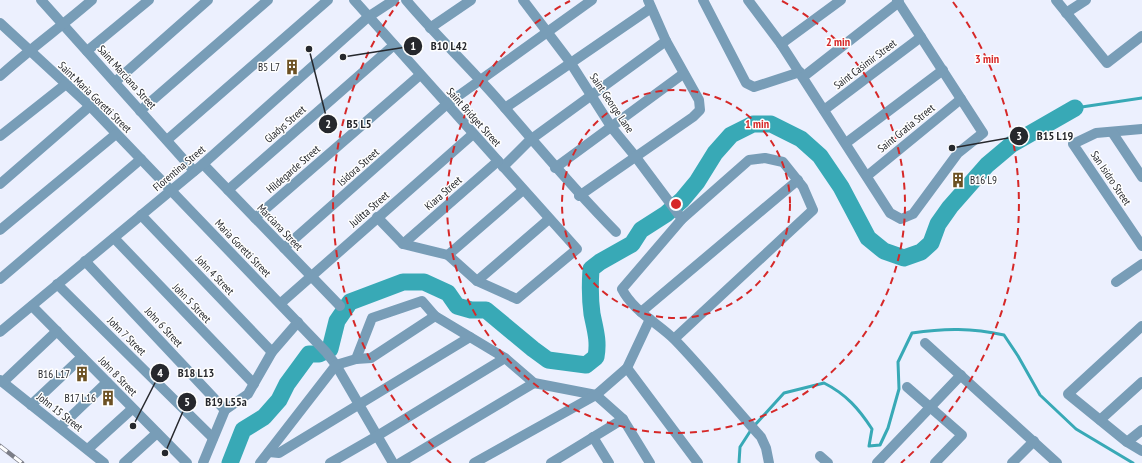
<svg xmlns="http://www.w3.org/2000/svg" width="1142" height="463" viewBox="0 0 1142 463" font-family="'PT Sans Narrow',sans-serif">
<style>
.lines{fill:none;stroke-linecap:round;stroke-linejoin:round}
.stream{stroke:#38a9b6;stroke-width:3}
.river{stroke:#38a9b6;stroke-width:17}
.minor{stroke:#789db7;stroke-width:10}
.rail-casing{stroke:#7c7e87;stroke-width:4.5}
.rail{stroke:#fefefe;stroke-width:3;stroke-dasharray:9;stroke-linecap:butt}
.ring{fill:none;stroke:#d62828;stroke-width:2;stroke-dasharray:7 5}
.labels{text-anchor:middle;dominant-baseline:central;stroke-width:3;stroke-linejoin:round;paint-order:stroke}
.street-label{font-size:11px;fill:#26282d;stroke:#fefefe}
.poi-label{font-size:11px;fill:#26282d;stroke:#fefefe;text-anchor:end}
.centre{fill:#d62828;stroke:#fefefe;stroke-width:2}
.ring-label{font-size:12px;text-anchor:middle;font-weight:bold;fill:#d62828;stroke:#fefefe;stroke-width:3;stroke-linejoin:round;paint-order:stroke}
.leader{fill:none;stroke:#26282d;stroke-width:1.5}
.callout-dot{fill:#26282d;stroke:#fefefe;stroke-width:1.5}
.mark-label{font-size:12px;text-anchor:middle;font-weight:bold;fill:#fff}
.callout-label{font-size:12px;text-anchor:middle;font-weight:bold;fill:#26282d;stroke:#fefefe;stroke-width:3;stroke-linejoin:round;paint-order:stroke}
</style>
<rect width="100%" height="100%" fill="#ecf0fe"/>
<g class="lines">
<g class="stream">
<polyline points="1075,108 1142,98"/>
<path d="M754 426 784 393 824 383C846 394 859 409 872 429L869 446 880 445 888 428 899 389 898 362 912 333C945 328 972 328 1004 335L1018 356 1040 395 1076 429 1133 463"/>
<polyline points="739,463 740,447 751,430"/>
</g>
<path class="river" d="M230 463 243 430 264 417 279 400 287 384 309 354H319L330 349 337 321 350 302 403 282H424L448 293 457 306 471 310H486L533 349 548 360 586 365 596 357C599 341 595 329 592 314 590 300 590 284 591 269L600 262 632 244 641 230 666 214 682 200 697 182 715 153 731 135 753 124H771L801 139 820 156 841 187 868 238 884 251 904 258 921 252 931 243 938 224 950 207 987 165 1012 144 1075 108"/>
<g class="minor">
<polyline points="41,0 194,171"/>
<polyline points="354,0 577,249 517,299 477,281 448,255 403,244 377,217"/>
<path d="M406 0C437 37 473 70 505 108 541 150 576 192 616 232"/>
<polyline points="523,0 570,62 612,128 635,156 682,219"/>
<polyline points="703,0 746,83 754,87 800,72"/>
<polyline points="748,0 781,44 890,213 901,219 913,214 958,153 983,133 897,0"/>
<polyline points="1056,0 1107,63 1142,36"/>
<polyline points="1066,13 1086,0"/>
<polyline points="0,23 90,106 326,352 336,365 393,463"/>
<polyline points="430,28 471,0"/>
<polyline points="781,44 841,0"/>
<polyline points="87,51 149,0"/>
<path d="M0 76C30 49 62 26 92 0"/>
<polyline points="803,77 899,2"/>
<polyline points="115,82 208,0"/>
<polyline points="505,108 651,8"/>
<polyline points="824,110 921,37"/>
<polyline points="140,111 268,0"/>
<polyline points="1142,129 1096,133 1073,144 1142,246"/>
<polyline points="1112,132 1142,177"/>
<polyline points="0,136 66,84"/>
<polyline points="167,140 328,0"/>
<polyline points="846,143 943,70"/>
<polyline points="203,164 340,306"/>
<polyline points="503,167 530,140 666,41"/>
<polyline points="555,168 683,74"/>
<polyline points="867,176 961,99"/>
<polyline points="0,184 90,106"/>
<polyline points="228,190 394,45"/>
<polyline points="579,196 693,117 700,110 699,100 666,41 648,0"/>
<polyline points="141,215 272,352"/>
<polyline points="255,218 420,75"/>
<polyline points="0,230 116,134"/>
<polyline points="114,238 254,384"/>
<polyline points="403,244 498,161"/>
<polyline points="284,248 447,104 592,0"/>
<polyline points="448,255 523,190"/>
<polyline points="85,261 225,410"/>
<polyline points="0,279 141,159"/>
<polyline points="477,281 549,219"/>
<polyline points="1116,282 1142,264"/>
<polyline points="57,284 213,438"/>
<polyline points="281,303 473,134"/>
<polyline points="32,306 187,463"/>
<polyline points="641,312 798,180"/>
<polyline points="1142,326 1068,394 1127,442 1142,451"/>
<polyline points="0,332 203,164 368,17 394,0"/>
<path d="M674 339 813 210 803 187 783 162 765 158 749 160 682 219 622 289C633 311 658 323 675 340 705 371 732 405 761 437L766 448 769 463"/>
<polyline points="925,343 1057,463"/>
<polyline points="356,359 372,318 422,301 435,316 505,358 534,383 596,395 623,419 650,463"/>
<polyline points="627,368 698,463"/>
<polyline points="0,380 104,463"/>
<polyline points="3,382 57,331"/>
<polyline points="907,387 962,435 935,463"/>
<polyline points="31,405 82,357"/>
<polyline points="1100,420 1142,382"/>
<polyline points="60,427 107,382"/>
<polyline points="593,437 609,463"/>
<polyline points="1127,442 1142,430"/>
<polyline points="88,449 132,409"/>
<polyline points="269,452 279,453 470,337"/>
<polyline points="820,456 828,463"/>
<polyline points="124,463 157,433"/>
<polyline points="203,463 225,410 248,394 272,352 298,322"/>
<polyline points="260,463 336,365 356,359 371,358 435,316"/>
<polyline points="330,463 377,436 505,358"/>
<polyline points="400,463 534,383"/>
<polyline points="474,463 596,395 627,368 650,319"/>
<polyline points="551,463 623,419"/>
<polyline points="877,463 961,375"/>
<polyline points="1012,463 1034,441"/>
</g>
<g class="rail-casing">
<polyline id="rail" points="0,446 22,463"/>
</g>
<use href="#rail" class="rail"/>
</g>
<g class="ring">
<circle cx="676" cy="204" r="114"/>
<path d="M782 1A229 229 0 1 1 570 1"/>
<path d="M451 463A343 343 0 0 1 399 2M953 2A343 343 0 0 1 901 463"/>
</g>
<defs>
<g id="building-bare" transform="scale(1.2)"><path d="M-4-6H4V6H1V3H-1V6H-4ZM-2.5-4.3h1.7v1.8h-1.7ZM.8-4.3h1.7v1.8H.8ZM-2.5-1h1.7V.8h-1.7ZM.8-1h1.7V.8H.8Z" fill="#6c5123" stroke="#fefefe" stroke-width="2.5" paint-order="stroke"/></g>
</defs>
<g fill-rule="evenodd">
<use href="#building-bare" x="292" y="67"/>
<use href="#building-bare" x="958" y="180"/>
<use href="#building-bare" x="82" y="374"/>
<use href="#building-bare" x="108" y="398"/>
</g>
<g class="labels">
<g class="street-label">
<text transform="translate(865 64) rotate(-37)">Saint Casimir Street</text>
<text transform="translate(127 77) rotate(48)">Saint Marciana Street</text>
<text transform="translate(95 97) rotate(44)">Saint Maria Goretti Street</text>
<text transform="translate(612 103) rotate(56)">Saint George Lane</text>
<text transform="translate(474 117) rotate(48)">Saint Bridget Street</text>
<text transform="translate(285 124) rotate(-41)">Gladys Street</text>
<text transform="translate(906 128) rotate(-39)">Saint Gratia Street</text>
<text transform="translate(358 167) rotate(-41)">Isidora Street</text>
<text transform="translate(179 168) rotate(-40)">Florentina Street</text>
<text transform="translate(293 169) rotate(-41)">Hildegarde Street</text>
<text transform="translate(1111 178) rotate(56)">San Isidro Street</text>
<text transform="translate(443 193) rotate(-41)">Kiara Street</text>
<text transform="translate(369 209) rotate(-41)">Julitta Street</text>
<text transform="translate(280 227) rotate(46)">Marciana Street</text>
<text transform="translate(243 248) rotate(46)">Maria Goretti Street</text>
<text transform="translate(215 275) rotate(46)">John 4 Street</text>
<text transform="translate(192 303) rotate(46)">John 5 Street</text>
<text transform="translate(164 327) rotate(47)">John 6 Street</text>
<text transform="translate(127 336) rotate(45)">John 7 Street</text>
<text transform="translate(118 376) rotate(46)">John 8 Street</text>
<text transform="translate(60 412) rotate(38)">John 15 Street</text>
</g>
<g class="poi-label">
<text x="280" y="67">B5 L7</text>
<text x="970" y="180" text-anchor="start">B16 L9</text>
<text x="70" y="374">B16 L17</text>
<text x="96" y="398">B17 L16</text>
</g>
</g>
<circle cx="676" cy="204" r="6" class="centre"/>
<g class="ring-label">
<text x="838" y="46">2 min</text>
<text x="987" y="63">3 min</text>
<text x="757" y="128">1 min</text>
</g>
<path class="leader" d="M343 57L413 46M309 49L328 124M952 148L1019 136M133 426L160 373M165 453L187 402"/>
<g class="callout-dot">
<circle cx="343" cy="57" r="4"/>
<circle cx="309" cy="49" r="4"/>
<circle cx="952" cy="148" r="4"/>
<circle cx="133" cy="426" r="4"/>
<circle cx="165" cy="453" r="4"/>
<circle cx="413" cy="46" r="10"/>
<circle cx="328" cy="124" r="10"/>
<circle cx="1019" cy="136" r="10"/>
<circle cx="160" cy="373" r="10"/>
<circle cx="187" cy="402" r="10"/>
</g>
<g class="mark-label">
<text x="413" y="50">1</text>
<text x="328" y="128">2</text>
<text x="1019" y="140">3</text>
<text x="160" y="377">4</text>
<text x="187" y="406">5</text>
</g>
<g class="callout-label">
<text x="449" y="50">B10 L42</text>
<text x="359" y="128">B5 L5</text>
<text x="1055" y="140">B15 L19</text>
<text x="196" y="377">B18 L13</text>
<text x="226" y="406">B19 L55a</text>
</g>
</svg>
